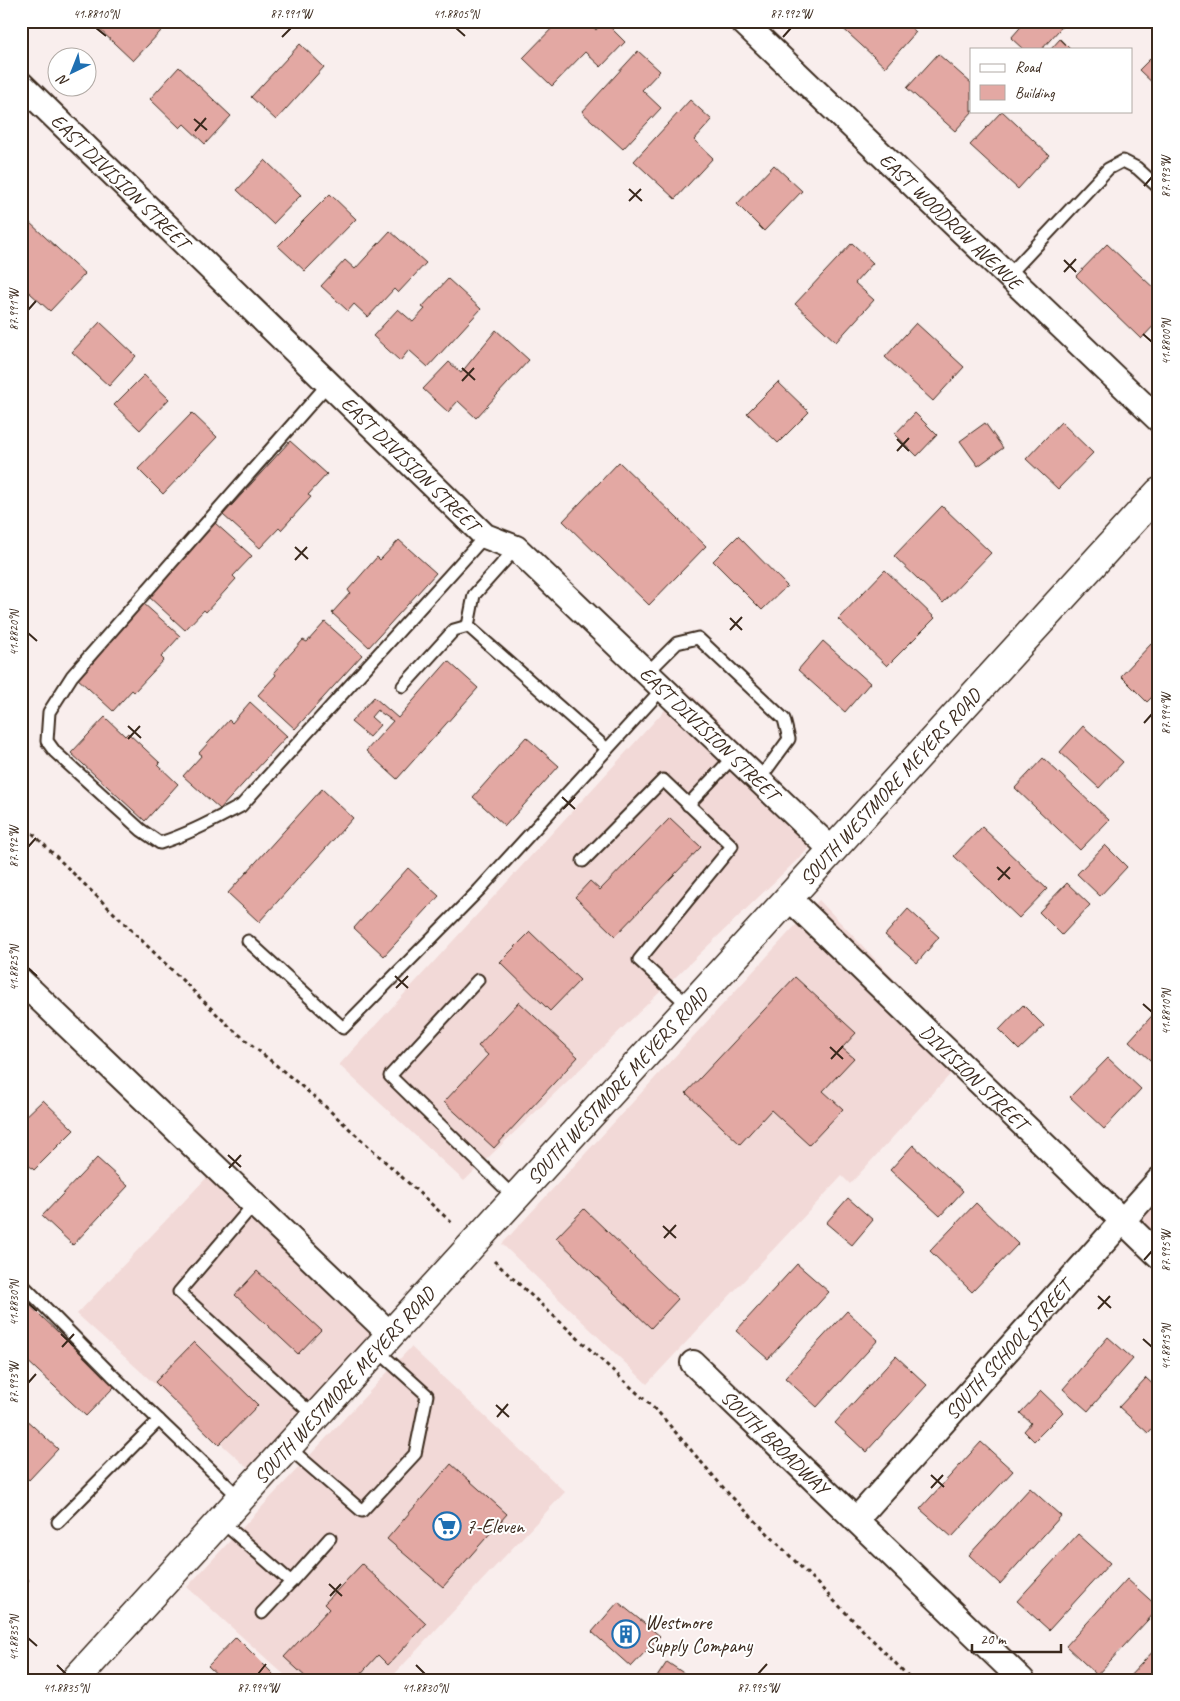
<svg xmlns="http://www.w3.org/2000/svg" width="1180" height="1701" viewBox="0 0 1180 1701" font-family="Caveat,sans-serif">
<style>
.built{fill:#f2d9d7}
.building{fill:#e3a8a3;stroke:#3b2a1e}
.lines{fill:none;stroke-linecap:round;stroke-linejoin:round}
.service-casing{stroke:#3b2a1e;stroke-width:15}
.minor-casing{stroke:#3b2a1e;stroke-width:28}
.tertiary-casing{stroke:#3b2a1e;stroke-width:31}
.path{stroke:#3b2a1e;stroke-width:3;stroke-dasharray:4 4;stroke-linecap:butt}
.service{stroke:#fff;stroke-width:11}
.minor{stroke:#fff;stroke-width:24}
.tertiary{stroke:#fff;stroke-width:28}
.ticks{fill:none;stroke:#3b2a1e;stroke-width:2}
.labels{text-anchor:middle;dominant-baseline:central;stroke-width:4;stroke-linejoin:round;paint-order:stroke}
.street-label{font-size:20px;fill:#3b2a1e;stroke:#fff}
.poi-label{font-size:20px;fill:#3b2a1e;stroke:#fff;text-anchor:start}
.neatline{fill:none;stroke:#3b2a1e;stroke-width:2}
.ticks-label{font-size:12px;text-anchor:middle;fill:#3b2a1e}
</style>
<rect width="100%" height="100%" fill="#f9eeed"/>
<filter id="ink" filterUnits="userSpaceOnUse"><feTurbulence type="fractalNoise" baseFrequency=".02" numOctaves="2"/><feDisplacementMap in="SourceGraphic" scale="10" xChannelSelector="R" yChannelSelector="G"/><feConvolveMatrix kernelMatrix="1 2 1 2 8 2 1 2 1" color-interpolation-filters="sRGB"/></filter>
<g filter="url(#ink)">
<g class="built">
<polygon points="685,688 829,829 464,1181 339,1065"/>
<polygon points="819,900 967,1056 850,1184 842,1176 647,1384 502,1244"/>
<polygon points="209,1175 373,1333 250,1470 77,1314"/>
<polygon points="1159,1192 1159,1244 1133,1220"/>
<polygon points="411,1347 565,1492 389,1680 290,1680 187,1587"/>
</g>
<g class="building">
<polygon points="102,21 150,21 161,31 133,61 97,27"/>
<polygon points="559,21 587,21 596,30 604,21 625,42 601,67 585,52 552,86 523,58"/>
<polygon points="839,21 904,21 916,32 885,67 837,23"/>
<polygon points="1026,21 1067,21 1042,49 1023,49 1011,38"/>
<polygon points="1060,39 1070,49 1051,49"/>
<polygon points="300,44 324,67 276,120 251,97"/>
<polygon points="1159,50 1159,89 1139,70"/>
<polygon points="638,51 660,71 642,90 661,108 623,149 582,112"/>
<polygon points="938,54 971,83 971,111 973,111 955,131 907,88"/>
<polygon points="179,67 231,116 205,144 184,124 180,128 150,99"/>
<polygon points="690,100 712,120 694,140 713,158 675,199 634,161"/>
<polygon points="1002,111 1049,155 1018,189 970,145"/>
<polygon points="265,160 301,195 273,224 237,190"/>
<polygon points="774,165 802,191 764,231 737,204"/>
<polygon points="330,194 356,219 305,271 278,246"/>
<polygon points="29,222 85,274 50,311 21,285 21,230"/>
<polygon points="390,231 426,263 398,293 394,289 368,317 354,304 348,311 321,286 345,260 355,269"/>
<polygon points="852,243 873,263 855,283 874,300 836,342 795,304"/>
<polygon points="1107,244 1159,293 1159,320 1141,339 1076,276"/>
<polygon points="448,279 481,309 428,367 409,350 400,361 373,336 398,309 413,322 425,309 422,307"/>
<polygon points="100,322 136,356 109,386 72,352"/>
<polygon points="916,323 964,367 933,401 885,357"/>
<polygon points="496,330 529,360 476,418 458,401 448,412 423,389 449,362 461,373"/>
<polygon points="144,375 169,399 140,430 114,405"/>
<polygon points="778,382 809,412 778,443 747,413"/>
<polygon points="192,413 217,437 163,494 138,469"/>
<polygon points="915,413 937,435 917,456 895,434"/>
<polygon points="1061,422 1093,453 1058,489 1026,459"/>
<polygon points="985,423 1003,448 978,466 960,441"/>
<polygon points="290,441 327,474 308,495 311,497 281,530 279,528 260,548 223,515"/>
<polygon points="619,462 706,546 649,605 563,521"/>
<polygon points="942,506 991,553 943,603 894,556"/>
<polygon points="215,523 252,556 233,576 236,579 206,612 204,610 185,630 148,596"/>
<polygon points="738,536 787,586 762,610 713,561"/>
<polygon points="399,540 436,573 369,647 332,613 350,593 348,590 377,557 380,560"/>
<polygon points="885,570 935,618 887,666 838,619"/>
<polygon points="143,603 180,636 161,657 164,660 134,692 132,690 113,711 76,677"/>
<polygon points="325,622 362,655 295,729 258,695 276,675 274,672 303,640 307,642"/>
<polygon points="823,641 870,683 845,712 798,670"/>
<polygon points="1151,644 1159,651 1159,690 1147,702 1121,676"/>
<polygon points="448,661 478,688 397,779 366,751 393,721 377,710 371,717 380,725 369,737 351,722 374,697 398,718"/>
<polygon points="250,702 287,736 220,809 183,776 202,755 199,753 229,720 232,723"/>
<polygon points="105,717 125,736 128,733 160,763 158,765 178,784 145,821 71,753"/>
<polygon points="1083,726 1123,762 1099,788 1060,752"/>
<polygon points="526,737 559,766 505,826 473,797"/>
<polygon points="1043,758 1109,820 1080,850 1015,788"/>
<polygon points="322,789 353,818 259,922 228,893"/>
<polygon points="670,818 701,847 615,936 575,897 590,881 600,890"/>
<polygon points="982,827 1047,889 1019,918 954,856"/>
<polygon points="1105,845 1127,867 1100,896 1077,874"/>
<polygon points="408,868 439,896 384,956 354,928"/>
<polygon points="1067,883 1090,905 1062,935 1039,912"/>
<polygon points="908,909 939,937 917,963 885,935"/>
<polygon points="530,932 580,980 550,1011 500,962"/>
<polygon points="795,977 856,1033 842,1048 854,1058 823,1091 843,1109 809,1145 771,1110 740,1144 686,1093"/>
<polygon points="519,1002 578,1057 494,1148 444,1102 488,1055 478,1046"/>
<polygon points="1023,1005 1044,1026 1019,1050 999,1030"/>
<polygon points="1159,1008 1159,1068 1129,1041"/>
<polygon points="1108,1058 1141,1089 1104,1129 1070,1097"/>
<polygon points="43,1100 74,1130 34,1170 21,1158 21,1121"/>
<polygon points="913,1145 963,1191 940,1216 890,1170"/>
<polygon points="97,1158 128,1186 73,1245 42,1216"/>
<polygon points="848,1198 873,1220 852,1245 826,1223"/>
<polygon points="976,1203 1018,1244 972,1292 930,1251"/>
<polygon points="584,1209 678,1299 651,1328 556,1238"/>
<polygon points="797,1264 829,1292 768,1359 736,1331"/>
<polygon points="257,1271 321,1330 298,1354 235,1295"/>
<polygon points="21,1297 115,1386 86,1416 21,1355"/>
<polygon points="847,1311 878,1340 817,1407 785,1378"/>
<polygon points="1108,1337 1133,1359 1088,1411 1063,1389"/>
<polygon points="194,1342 258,1405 219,1445 155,1382"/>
<polygon points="896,1356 927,1385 866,1452 835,1423"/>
<polygon points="1146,1378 1159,1390 1159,1421 1148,1433 1119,1407"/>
<polygon points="1041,1391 1063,1412 1034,1441 1024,1431 1031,1423 1020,1413"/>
<polygon points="21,1415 58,1449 29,1480 21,1472"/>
<polygon points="981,1442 1013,1471 952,1537 920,1509"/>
<polygon points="451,1464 507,1514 443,1587 387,1539"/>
<polygon points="1030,1488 1061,1516 1000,1584 969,1555"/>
<polygon points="1078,1534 1110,1563 1049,1630 1017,1601"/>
<polygon points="362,1564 426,1624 388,1665 378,1655 355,1680 309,1680 284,1657 329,1609 324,1604"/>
<polygon points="21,1573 29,1580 21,1589"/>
<polygon points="1127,1579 1159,1608 1097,1675 1066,1646"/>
<polygon points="618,1602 660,1636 631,1667 592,1632"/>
<polygon points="236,1637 279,1680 223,1680 208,1666"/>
<polygon points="1159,1645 1159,1680 1126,1680"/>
<polygon points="667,1662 694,1680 655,1680"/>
</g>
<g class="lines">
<g class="service-casing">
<g id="service">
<polyline points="1008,276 1108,169 1123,161 1137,168 1159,188"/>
<path d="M328 384 72 676 49 712 47 741 55 752 141 830 160 843C189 834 214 820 241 806L485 536"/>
<polyline points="516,548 474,595 468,626 607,749"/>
<polyline points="647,673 677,643 698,638 784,719 789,739 759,780"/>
<polyline points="403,686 454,630 468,626"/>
<polyline points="688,805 734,756"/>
<polyline points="583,861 663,780 732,846 639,960 689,1006"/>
<polyline points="248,941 343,1028 479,890 663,688"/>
<polyline points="478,980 390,1076 515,1198"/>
<polyline points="254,1204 179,1292 315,1417"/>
<polyline points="21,1283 112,1375 241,1499"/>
<polyline points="288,1447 362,1511 415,1454 427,1395 377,1350"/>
<polyline points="221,1521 291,1582 330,1538"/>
<polyline points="58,1522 159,1420"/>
<polyline points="262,1613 291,1582"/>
</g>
</g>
<g class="minor-casing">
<g id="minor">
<path id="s1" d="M742 21 1159 420"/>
<path id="s2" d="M21 84 485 536 516 548 832 850"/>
<path id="s3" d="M788 897 1159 1256"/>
<polyline points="21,981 391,1335"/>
<path id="s4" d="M693 1363 1022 1680"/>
<path id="s5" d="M856 1520 1159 1180"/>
</g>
</g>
<g class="tertiary-casing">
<g id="tertiary">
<path id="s6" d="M75 1680 1159 492"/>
</g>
</g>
<g class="path">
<polyline points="21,822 230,1027 317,1099 452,1223"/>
<polyline points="494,1261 659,1413 728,1493 912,1680"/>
</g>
<use href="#service" class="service"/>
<use href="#minor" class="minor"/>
<use href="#tertiary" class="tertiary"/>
</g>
</g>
<path class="ticks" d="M96 28 106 36M456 28 465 36M282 37 291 28M783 37 791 28M194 119 207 130M195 131 206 118M1144 186 1152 177M629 189 642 201M629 201 641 189M1064 260 1076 272M1064 272 1076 259M28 310 36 301M1143 334 1152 342M462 368 475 380M462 381 474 368M897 439 909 451M897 451 909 438M295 547 308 559M295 560 307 547M730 618 742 630M730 630 742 617M28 633 37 641M1144 723 1152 714M128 726 141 738M128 739 140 726M562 797 575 809M563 809 575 797M28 847 36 838M997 867 1010 879M998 880 1010 867M28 968 37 976M395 976 408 988M396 988 408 976M1143 1004 1152 1012M830 1047 843 1059M831 1059 843 1046M228 1155 241 1167M229 1168 241 1155M663 1226 676 1238M664 1238 676 1225M1144 1260 1152 1251M1098 1296 1111 1308M28 1303 37 1311M1098 1309 1110 1296M61 1334 74 1346M1143 1339 1152 1347M62 1347 74 1334M28 1383 36 1374M496 1405 509 1417M497 1417 508 1404M931 1475 944 1487M931 1488 943 1475M329 1584 342 1596M330 1596 341 1584M28 1638 37 1646M57 1665 66 1674M416 1665 425 1674M258 1674 266 1664M758 1674 767 1664"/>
<defs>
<g id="supermarket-ring" transform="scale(1.4375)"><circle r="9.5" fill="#fff" stroke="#1f6fb2" stroke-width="1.5"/><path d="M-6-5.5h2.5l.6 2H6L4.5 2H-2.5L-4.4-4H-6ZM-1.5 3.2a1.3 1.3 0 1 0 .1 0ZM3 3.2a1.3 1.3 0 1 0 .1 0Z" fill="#1f6fb2"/></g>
<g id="building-ring" transform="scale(1.4375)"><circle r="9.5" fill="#fff" stroke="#1f6fb2" stroke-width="1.5"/><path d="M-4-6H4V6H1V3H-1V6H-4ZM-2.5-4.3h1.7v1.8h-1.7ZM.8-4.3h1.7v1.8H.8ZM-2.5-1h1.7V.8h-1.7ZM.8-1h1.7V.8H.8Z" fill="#1f6fb2"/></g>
</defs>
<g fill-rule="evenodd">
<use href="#supermarket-ring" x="447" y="1526"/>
<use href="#building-ring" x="626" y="1634"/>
</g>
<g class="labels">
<g class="street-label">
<text stroke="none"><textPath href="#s2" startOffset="139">EAST DIVISION STREET</textPath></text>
<text stroke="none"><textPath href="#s1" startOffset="289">EAST WOODROW AVENUE</textPath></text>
<text stroke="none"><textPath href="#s2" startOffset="544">EAST DIVISION STREET</textPath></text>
<text stroke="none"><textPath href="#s2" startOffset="949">EAST DIVISION STREET</textPath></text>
<text stroke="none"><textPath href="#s6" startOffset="1209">SOUTH WESTMORE MEYERS ROAD</textPath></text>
<text stroke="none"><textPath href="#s3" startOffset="259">DIVISION STREET</textPath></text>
<text stroke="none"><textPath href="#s6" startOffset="804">SOUTH WESTMORE MEYERS ROAD</textPath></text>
<text stroke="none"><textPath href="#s5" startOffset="228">SOUTH SCHOOL STREET</textPath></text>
<text stroke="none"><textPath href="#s6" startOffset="399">SOUTH WESTMORE MEYERS ROAD</textPath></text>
<text stroke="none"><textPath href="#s4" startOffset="114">SOUTH BROADWAY</textPath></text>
</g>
<g class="poi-label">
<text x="466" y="1526">7-Eleven</text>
<text x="645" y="1622">Westmore<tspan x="645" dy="23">Supply Company</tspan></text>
</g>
</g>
<rect width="1180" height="1701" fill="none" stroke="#fff" stroke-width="55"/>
<rect x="970" y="48" width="162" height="65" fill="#ffffff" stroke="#b1aaa5"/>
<rect x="980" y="64" width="25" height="8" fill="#ffffff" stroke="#b1aaa5"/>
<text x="1015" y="72" font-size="15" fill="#3b2a1e">Road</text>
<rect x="980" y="85" width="25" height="15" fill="#e3a8a3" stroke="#b1aaa5"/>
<text x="1015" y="98" font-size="15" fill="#3b2a1e">Building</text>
<g transform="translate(72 72) rotate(223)"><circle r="24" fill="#ffffff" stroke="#b1aaa5"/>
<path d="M0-4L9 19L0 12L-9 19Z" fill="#1f6fb2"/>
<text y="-8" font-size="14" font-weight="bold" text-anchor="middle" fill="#3b2a1e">N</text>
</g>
<path d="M972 1644v8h89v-8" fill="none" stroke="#3b2a1e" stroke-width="2.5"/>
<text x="980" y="1644" font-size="15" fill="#3b2a1e" stroke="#ffffff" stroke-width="4" paint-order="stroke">20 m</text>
<rect x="28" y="28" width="1124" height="1646" class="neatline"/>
<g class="ticks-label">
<text x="96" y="18">41.8810°N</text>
<text x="291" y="18">87.991°W</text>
<text x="456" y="18">41.8805°N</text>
<text x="791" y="18">87.992°W</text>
<text transform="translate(1166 177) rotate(-90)" y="4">87.993°W</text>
<text transform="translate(14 310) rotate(-90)" y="4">87.991°W</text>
<text transform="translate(1166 342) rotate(-90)" y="4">41.8800°N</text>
<text transform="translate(14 633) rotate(-90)" y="4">41.8820°N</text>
<text transform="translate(1166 714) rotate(-90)" y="4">87.994°W</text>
<text transform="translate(14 847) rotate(-90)" y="4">87.992°W</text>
<text transform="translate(14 968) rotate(-90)" y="4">41.8825°N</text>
<text transform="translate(1166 1012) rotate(-90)" y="4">41.8810°N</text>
<text transform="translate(1166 1251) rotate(-90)" y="4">87.995°W</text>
<text transform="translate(14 1303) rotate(-90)" y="4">41.8830°N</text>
<text transform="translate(1166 1347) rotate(-90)" y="4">41.8815°N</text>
<text transform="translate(14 1383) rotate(-90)" y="4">87.993°W</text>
<text transform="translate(14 1638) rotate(-90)" y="4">41.8835°N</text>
<text x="66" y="1692">41.8835°N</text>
<text x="258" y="1692">87.994°W</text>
<text x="425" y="1692">41.8830°N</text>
<text x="758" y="1692">87.995°W</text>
</g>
</svg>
